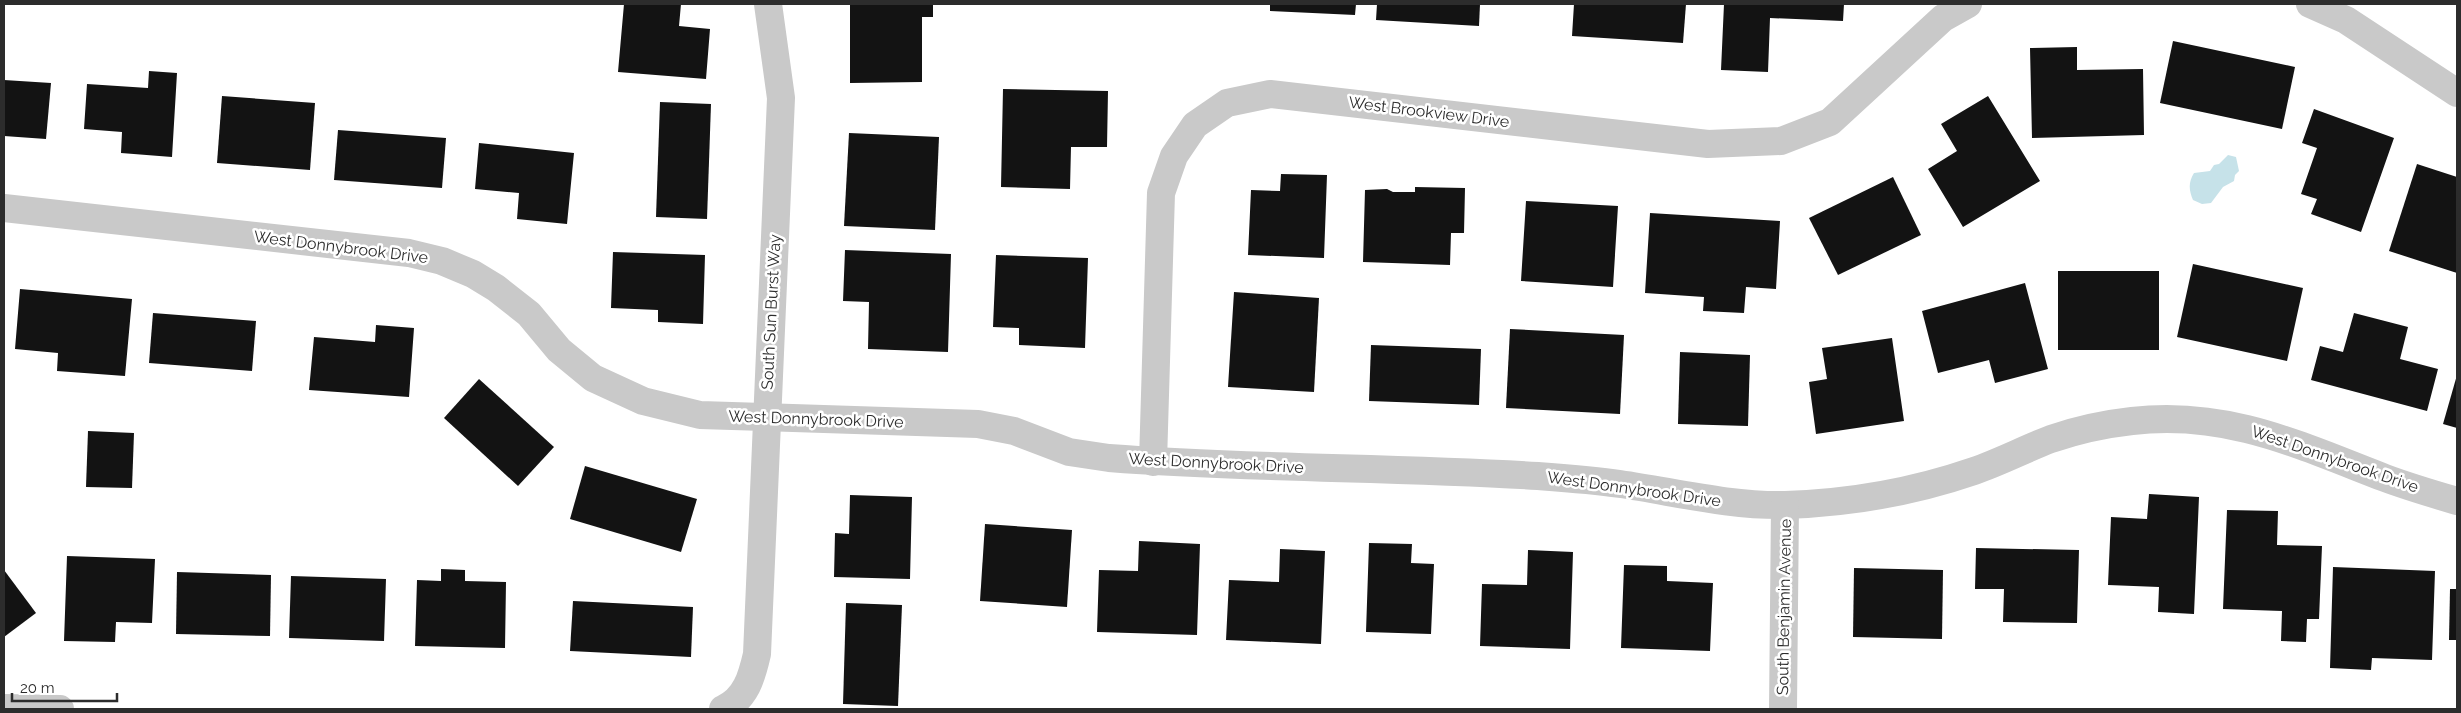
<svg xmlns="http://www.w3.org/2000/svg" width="2461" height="713" viewBox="0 0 2461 713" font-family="Raleway,sans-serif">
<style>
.water{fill:#c6e2e9}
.building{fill:#131313}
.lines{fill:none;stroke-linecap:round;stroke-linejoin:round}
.minor{stroke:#c9c9c9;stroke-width:28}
.labels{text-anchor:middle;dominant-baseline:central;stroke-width:5;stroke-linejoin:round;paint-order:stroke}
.street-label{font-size:16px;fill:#2c2c2c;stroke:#fff}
</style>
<rect width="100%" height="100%" fill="#fff"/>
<path class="water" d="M2228 155 2236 157 2239 171 2235 175 2234 181 2223 187 2211 203 2202 204 2193 200C2189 190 2188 183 2194 173L2210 171 2214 165 2219 164Z"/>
<g class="building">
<polygon points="624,4 681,4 679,26 710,29 706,79 618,72"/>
<polygon points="850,4 933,4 933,17 922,17 922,82 850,83"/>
<polygon points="1270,4 1356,4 1355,15 1270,11"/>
<polygon points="1377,4 1480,4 1479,26 1376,20"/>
<polygon points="1574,4 1686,4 1683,43 1572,36"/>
<polygon points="1724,4 1844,4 1843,21 1770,18 1768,72 1721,70"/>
<polygon points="2173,41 2295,67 2282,129 2160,103"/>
<polygon points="2077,47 2077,70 2143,69 2144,135 2032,138 2030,48"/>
<polygon points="149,71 177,73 172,157 121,153 122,132 84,129 87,84 148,88"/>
<polygon points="4,80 51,83 46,139 4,136"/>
<polygon points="1003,89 1108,91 1107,147 1071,147 1070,189 1001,187"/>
<polygon points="222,96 315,103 310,170 217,163"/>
<polygon points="1988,96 2040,181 1963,227 1928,169 1957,151 1941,124"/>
<polygon points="660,102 711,104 707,219 656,217"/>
<polygon points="2314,109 2394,138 2361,232 2311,214 2317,199 2301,194 2317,148 2302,143"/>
<polygon points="338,130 446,138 442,188 334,180"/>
<polygon points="849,133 939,137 935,230 844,226"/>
<polygon points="479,143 574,153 567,224 517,219 519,193 475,189"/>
<polygon points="2417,164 2457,177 2457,273 2389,251"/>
<polygon points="1281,174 1327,175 1324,258 1248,255 1251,190 1280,191"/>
<polygon points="1893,177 1921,235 1838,275 1809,218"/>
<polygon points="1415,187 1465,188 1464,233 1451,233 1450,265 1363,262 1365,190 1387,189 1393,192 1415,192"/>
<polygon points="1526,201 1618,206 1613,287 1521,281"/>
<polygon points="1650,213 1780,221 1776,289 1746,287 1744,313 1703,311 1704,297 1645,293"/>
<polygon points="845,250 951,254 948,352 868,349 869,302 843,301"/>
<polygon points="613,252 705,255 703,324 658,322 658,310 611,308"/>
<polygon points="996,255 1088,258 1085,348 1019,345 1019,328 993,327"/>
<polygon points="2193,264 2303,288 2287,361 2177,337"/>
<rect x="2058" y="271" width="101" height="79"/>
<polygon points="2025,283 2048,369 1995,383 1989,360 1938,373 1922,311"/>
<polygon points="20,289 132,299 125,376 57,371 58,353 15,349"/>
<polygon points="1234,292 1319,298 1314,392 1228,387"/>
<polygon points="153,313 256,321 252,371 149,363"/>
<polygon points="2354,313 2408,327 2400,359 2438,369 2427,411 2311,380 2320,346 2343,352"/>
<polygon points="376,325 414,328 409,397 309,390 314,337 375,342"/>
<polygon points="1510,329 1624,335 1620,414 1506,408"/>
<polygon points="1892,338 1904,421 1816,434 1809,382 1827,379 1822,348"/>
<polygon points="1371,345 1481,349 1479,405 1369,401"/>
<polygon points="1680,352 1750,355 1748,426 1678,424"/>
<polygon points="2457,375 2457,428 2443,424"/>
<polygon points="479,379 554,447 518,486 444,418"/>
<polygon points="88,431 134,433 132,488 86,487"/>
<polygon points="585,466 697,499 681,552 570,519"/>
<polygon points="2149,494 2199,497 2194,614 2158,612 2159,587 2108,585 2111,517 2147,519"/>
<polygon points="850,495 912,497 910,579 834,577 835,533 849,534"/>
<polygon points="2227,510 2278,511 2277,545 2322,546 2319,619 2307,619 2306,642 2281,641 2282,611 2223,609"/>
<polygon points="985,524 1072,530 1067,607 980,601"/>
<polygon points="1139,541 1200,544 1197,635 1097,632 1099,570 1138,571"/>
<polygon points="1369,543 1412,544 1411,563 1434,564 1431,634 1366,632"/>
<polygon points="1976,548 2079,550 2077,623 2003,622 2004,589 1975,589"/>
<polygon points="1280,549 1325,551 1321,644 1226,640 1229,580 1279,582"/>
<polygon points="1528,550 1573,552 1570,649 1480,646 1482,584 1527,585"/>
<polygon points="67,556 155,559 152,623 116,622 115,642 64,641"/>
<polygon points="1624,565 1667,566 1667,581 1713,583 1710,651 1621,648"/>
<polygon points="2333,567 2435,571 2432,660 2372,658 2371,670 2330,668"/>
<polygon points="1854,568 1943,570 1942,639 1853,637"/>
<polygon points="441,569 465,570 465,581 506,582 505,648 415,646 417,580 441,581"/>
<polygon points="4,570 36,613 4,637"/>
<polygon points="177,572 271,575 270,636 176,634"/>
<polygon points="291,576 386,579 384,641 289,638"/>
<polygon points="2450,589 2457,589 2457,640 2449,640"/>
<polygon points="573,601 693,607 691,657 570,651"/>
<polygon points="846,603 902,605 898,706 843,704"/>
</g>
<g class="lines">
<g class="minor">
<polyline points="2310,4 2346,20 2457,93"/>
<path d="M4 208 409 253 442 261 473 274 496 288 529 314 559 350 593 378 643 401 700 415 978 424 1014 431 1069 452 1109 458C1252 469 1395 467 1538 476 1565 478 1593 480 1620 484 1675 492 1729 506 1785 505 1849 503 1913 492 1974 471 2000 462 2025 449 2051 439 2077 430 2105 424 2132 421 2227 410 2299 445 2385 478 2409 487 2433 494 2457 501"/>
<polyline points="1153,462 1161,193 1174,156 1195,125 1227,103 1270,94 1708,144 1781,141 1830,122 1943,18 1968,4"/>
<polyline points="4,708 60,709"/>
<path d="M723 709C746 699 752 676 757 654L781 98 768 4"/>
<polyline points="1783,709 1785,505"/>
</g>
</g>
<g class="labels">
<g class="street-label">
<text transform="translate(1429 112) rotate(7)">West Brookview Drive</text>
<text transform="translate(341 247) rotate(7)">West Donnybrook Drive</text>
<text transform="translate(771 312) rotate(-87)">South Sun Burst Way</text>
<text transform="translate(816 419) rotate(2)">West Donnybrook Drive</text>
<text transform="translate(2335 459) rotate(19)">West Donnybrook Drive</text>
<text transform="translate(1216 463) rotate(3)">West Donnybrook Drive</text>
<text transform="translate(1634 489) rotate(8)">West Donnybrook Drive</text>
<text transform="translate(1784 607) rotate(-89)">South Benjamin Avenue</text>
</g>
</g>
<rect width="2461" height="713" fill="none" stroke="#2c2c2c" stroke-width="10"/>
<path d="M12 693v8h105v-8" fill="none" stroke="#2c2c2c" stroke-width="2.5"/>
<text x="20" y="693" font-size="15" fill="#2c2c2c" stroke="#ffffff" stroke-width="4" paint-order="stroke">20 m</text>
</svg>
